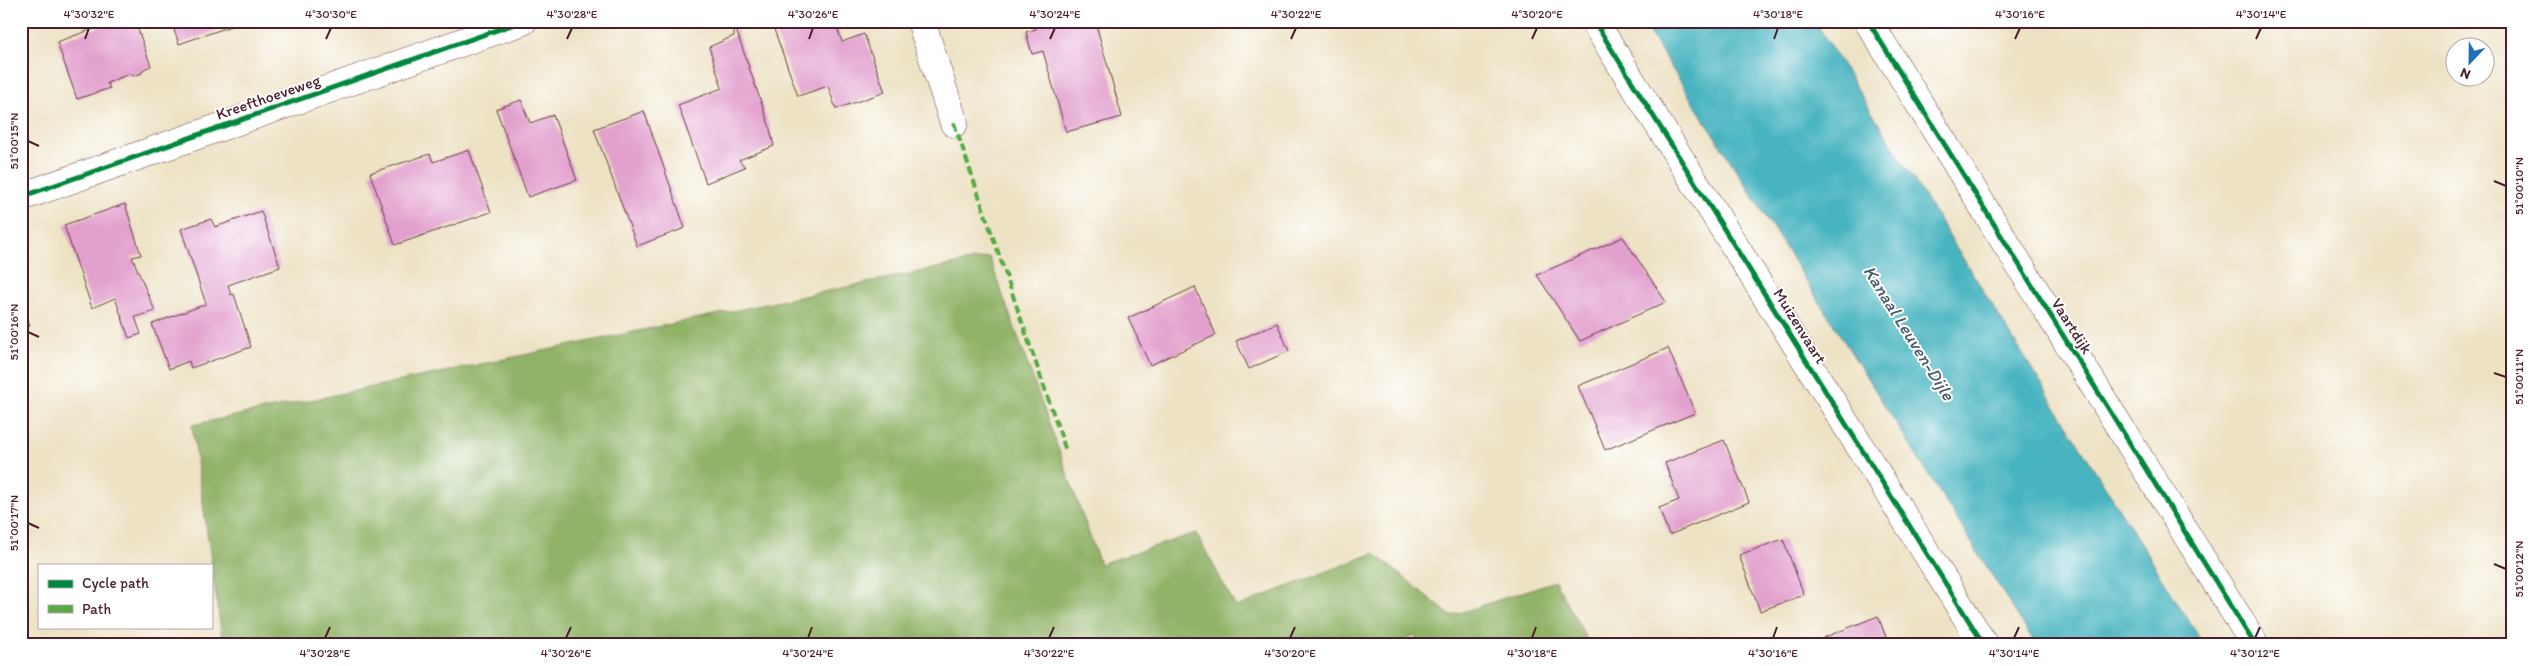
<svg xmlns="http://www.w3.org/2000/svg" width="2533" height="666" viewBox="0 0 2533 666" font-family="Itim,sans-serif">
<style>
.forest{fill:#91b368;stroke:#6e694a}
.water{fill:#46b4c0;stroke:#486a76}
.building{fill:#e2a0ce}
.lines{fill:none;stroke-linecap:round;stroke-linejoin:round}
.minor-casing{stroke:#623c42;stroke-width:29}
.minor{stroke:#fff;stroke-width:28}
.quiet{stroke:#57aa44;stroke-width:4;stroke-dasharray:8 4;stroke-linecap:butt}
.cycleway-casing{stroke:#fff;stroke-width:8}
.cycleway{stroke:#00873e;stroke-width:5}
.ticks{fill:none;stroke:#4a1f2b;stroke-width:2}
.labels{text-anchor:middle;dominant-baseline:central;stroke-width:4;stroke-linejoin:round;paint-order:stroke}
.street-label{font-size:16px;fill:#4a1f2b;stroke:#fff}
.water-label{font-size:18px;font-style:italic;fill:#485b67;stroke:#fff}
.neatline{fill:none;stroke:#4a1f2b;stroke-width:2}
.ticks-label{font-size:12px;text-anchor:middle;fill:#4a1f2b}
</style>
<rect width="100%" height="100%" fill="#fff"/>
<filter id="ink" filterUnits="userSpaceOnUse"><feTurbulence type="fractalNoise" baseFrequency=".02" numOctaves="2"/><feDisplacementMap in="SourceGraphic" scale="10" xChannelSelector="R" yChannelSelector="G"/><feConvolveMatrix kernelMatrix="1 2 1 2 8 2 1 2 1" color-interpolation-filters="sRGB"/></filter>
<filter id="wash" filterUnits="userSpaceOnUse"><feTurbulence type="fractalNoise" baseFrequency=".0096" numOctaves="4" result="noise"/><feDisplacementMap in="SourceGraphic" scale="20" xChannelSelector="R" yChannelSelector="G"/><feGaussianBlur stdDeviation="1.12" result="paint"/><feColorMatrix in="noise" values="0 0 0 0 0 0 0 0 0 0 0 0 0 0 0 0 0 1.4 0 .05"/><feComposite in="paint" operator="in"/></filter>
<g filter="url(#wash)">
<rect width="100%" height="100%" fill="#ede2c4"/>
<polygon class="forest" points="989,257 1100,564 1196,533 1236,607 1374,553 1451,616 1555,581 1590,645 1419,645 1415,635 1393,645 223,645 192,425"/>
<polygon class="water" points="1642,21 1815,21 2204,645 2036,645"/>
<g id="blocks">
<g class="building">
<polygon points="115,21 135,21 151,66 144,69 142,73 134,76 129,74 107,83 110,88 77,99 57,42"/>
<polygon points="171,21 236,21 237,24 179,44"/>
<polygon points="771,21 835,21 842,42 864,34 885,92 836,109 828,86 798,96"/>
<polygon points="1034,21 1095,21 1122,117 1066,132 1043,51 1032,54 1026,32 1036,29"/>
<polygon points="734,24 769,125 774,146 739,160 745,167 706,183 678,105 722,88 709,47 734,36"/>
<polygon points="521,100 530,123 553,115 577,180 528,197 496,109"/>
<polygon points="644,111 685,228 637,246 594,129"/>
<polygon points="469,150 491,212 395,245 370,173 430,154 433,162"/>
<polygon points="125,204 141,255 132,257 155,311 135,317 141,334 129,338 115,298 92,308 64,225"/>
<polygon points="261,211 280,267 228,285 231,295 234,294 251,347 191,368 189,361 169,369 152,324 206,304 181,229 211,219 215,227"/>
<polygon points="1623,237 1666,302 1580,341 1537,275"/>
<polygon points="1195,287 1216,335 1150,365 1128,318"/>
<polygon points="21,297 30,326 21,330"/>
<polygon points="1277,323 1289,351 1249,369 1236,341"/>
<polygon points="1668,348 1695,413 1605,450 1578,386"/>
<polygon points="1724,440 1749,502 1669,535 1659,508 1679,500 1665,463"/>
<polygon points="1783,539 1804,595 1760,611 1739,555"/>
<polygon points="1878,616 1889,645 1826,645 1823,638"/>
</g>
</g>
</g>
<g filter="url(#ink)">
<use href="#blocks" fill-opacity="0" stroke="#623c42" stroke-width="1"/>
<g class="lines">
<g class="minor-casing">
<g id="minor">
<polyline points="921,21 954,123"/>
<polyline points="1594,21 1984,645"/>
<polyline points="1868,21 2255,645"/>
<polyline points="21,197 523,21"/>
</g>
</g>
<use href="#minor" class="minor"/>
<polyline class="quiet" points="954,123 1066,451"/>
<g class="cycleway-casing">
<g id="cycleway">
<polyline points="1594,21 1984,645"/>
<polyline points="1868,21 2255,645"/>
<polyline points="21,197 523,21"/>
</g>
</g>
<use href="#cycleway" class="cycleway"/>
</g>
</g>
<path class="ticks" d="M85 39 89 28M326 39 331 28M567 39 572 28M809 39 813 28M1050 39 1055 28M1291 39 1296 28M1532 39 1537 28M1774 39 1778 28M2015 39 2020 28M2256 39 2261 28M28 141 39 146M2494 181 2506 186M28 332 39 337M2494 373 2506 377M28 523 39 528M2494 564 2506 569M325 638 330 627M566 638 571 627M808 638 812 627M1049 638 1054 627M1290 638 1295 627M1532 638 1536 627M1773 638 1777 627M2014 638 2019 627M2255 638 2260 627"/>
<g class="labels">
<g class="street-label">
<text transform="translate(268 97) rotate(-19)">Kreefthoeveweg</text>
<text transform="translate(1800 326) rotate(58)">Muizenvaart</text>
<text transform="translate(2072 326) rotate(58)">Vaartdijk</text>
</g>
<g class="water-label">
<text transform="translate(1909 333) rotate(58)">Kanaal Leuven-Dijle</text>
</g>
</g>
<rect width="2533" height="666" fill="none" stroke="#fff" stroke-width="55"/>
<rect x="38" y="564" width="175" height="65" fill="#ffffff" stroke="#b7a5aa"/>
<rect x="48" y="580" width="25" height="8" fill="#00873e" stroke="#b7a5aa"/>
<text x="82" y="588" font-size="15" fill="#4a1f2b">Cycle path</text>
<rect x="48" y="605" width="25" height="8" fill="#57aa44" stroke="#b7a5aa"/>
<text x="82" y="614" font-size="15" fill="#4a1f2b">Path</text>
<g transform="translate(2470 62) rotate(202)"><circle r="24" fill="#ffffff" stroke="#b7a5aa"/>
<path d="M0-4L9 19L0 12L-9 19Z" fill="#1f6fb2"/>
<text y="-8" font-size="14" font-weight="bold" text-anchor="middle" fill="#4a1f2b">N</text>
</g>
<rect x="28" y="28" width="2478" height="610" class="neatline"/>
<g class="ticks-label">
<text x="89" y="18">4°30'32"E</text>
<text x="331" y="18">4°30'30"E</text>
<text x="572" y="18">4°30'28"E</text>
<text x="813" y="18">4°30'26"E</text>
<text x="1055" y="18">4°30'24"E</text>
<text x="1296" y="18">4°30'22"E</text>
<text x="1537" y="18">4°30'20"E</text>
<text x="1778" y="18">4°30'18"E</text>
<text x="2020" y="18">4°30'16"E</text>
<text x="2261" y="18">4°30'14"E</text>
<text transform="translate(14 141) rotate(-90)" y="4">51°00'15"N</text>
<text transform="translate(2519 186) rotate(-90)" y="4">51°00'10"N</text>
<text transform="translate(14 332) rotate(-90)" y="4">51°00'16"N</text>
<text transform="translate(2519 377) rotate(-90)" y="4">51°00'11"N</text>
<text transform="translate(14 523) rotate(-90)" y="4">51°00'17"N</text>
<text transform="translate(2519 569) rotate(-90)" y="4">51°00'12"N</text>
<text x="325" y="657">4°30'28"E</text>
<text x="566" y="657">4°30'26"E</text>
<text x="808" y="657">4°30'24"E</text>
<text x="1049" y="657">4°30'22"E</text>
<text x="1290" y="657">4°30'20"E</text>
<text x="1532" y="657">4°30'18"E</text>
<text x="1773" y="657">4°30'16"E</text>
<text x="2014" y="657">4°30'14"E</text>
<text x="2255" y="657">4°30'12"E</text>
</g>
</svg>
